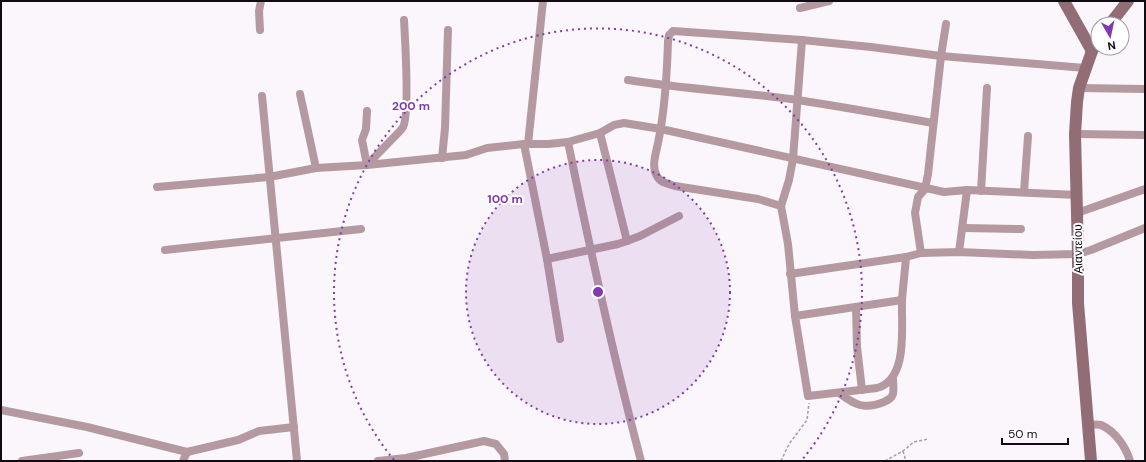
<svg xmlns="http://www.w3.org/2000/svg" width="1146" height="462" viewBox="0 0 1146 462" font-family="'DM Sans',sans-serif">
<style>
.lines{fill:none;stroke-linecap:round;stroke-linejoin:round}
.path{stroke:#a39da4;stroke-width:1.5;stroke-dasharray:3 2;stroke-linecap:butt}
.street{stroke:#b49aa0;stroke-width:8}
.secondary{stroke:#926d76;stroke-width:12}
.ring{fill:none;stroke:#813bae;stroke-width:2;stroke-dasharray:2 4}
.labels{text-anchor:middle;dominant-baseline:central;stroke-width:4;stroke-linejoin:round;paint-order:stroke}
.street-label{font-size:12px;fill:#120a13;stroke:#fff}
.centre{fill:#813bae;stroke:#fff;stroke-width:2}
.ring-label{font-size:12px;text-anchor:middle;font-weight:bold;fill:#813bae;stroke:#fff;stroke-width:4;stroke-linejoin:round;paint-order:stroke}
</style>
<rect width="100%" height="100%" fill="#fbf6fc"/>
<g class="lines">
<g class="path">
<polyline points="903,451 906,461"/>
<polyline points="781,461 789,444 807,420 809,403"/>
<polyline points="885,461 903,451 914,442 928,439"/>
</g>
<g class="street">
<polyline points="800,8 829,1"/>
<polyline points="260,30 259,11 261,1"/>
<path d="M802 40 793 159 789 180 781 206 788 244 795 316 808 396 877 388C909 379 901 326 902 300 903 286 905 271 906 257"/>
<path d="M628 80C685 89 741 92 798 100 843 107 888 115 933 123"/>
<polyline points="1079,88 1145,89"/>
<polyline points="300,94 316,168"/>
<polyline points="262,96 297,461"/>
<polyline points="367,111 366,129 362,140 367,165"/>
<polyline points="1075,134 1145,135"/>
<path d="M568 142C590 249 613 356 641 461"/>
<polyline points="524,144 547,259 618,244 627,241 600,133"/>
<polyline points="528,144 543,1"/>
<polyline points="442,158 445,128 448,30"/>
<path d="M367 165 399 132C401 130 402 129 403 127 410 114 405 40 404 20"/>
<polyline points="157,187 269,177 316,168 367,165 466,155 487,148 524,144 548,144 568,142 600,133 614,125 624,123 661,129 944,192 967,190 1077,195"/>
<polyline points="981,191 987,88"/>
<polyline points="1024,192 1028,136"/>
<path d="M781 206 758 199 675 186C669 184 660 183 657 176 651 167 656 153 658 143 665 110 667 76 668 41L669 35 673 31 802 40 871 47 941 56 1085 68"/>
<polyline points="1077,213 1145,189"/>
<polyline points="963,228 1021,229"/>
<polyline points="627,241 640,236 679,216"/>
<polyline points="165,250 361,229"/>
<polyline points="959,252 967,190"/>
<polyline points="921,253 915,213 918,197 925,189 928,174 941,56 946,24"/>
<polyline points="547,259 560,339"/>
<polyline points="790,274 906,257 921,253 959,252 1033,255 1078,254 1091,250 1145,228"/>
<polyline points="856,308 857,347 862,390"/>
<polyline points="795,316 902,300"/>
<path d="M839 393C855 405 864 410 884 402 888 400 892 398 893 394 894 389 893 383 893 378"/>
<polyline points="1,410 87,427 187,452 183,461"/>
<path d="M1088 425C1092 425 1097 424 1101 425 1115 431 1126 447 1130 461"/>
<polyline points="187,452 238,440 259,431 294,427"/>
<polyline points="22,461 79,453"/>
<polyline points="378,461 406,458 484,441 496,444 504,454 505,461"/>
</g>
<g class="secondary">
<polyline points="1064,1 1092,51"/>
<polyline points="1110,24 1128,1"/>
<polyline points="1091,461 1078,303 1078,254 1075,134 1077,102 1079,88 1092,51 1098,40"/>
</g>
</g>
<circle cx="598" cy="292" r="132" fill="#813bae" fill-opacity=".12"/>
<g class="ring">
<circle cx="598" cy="292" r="132"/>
<path d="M394 460A264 264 0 1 1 802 460"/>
</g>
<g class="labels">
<g class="street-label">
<text transform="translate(1078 249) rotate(-91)">Αιαντείου</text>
</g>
</g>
<circle cx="598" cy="292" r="6" class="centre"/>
<g class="ring-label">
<text x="411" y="110">200 m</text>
<text x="505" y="203">100 m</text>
</g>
<rect width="1146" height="462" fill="none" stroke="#120a13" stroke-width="4"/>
<g transform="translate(1110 36) rotate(171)"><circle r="19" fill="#ffffff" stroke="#a09da1"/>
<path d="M0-3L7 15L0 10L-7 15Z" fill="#813bae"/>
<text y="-6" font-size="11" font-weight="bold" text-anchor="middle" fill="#120a13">N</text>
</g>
<path d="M1002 438v6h66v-6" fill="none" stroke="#120a13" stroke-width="2"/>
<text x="1008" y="438" font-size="12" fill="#120a13" stroke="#ffffff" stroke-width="3" paint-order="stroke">50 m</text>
</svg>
